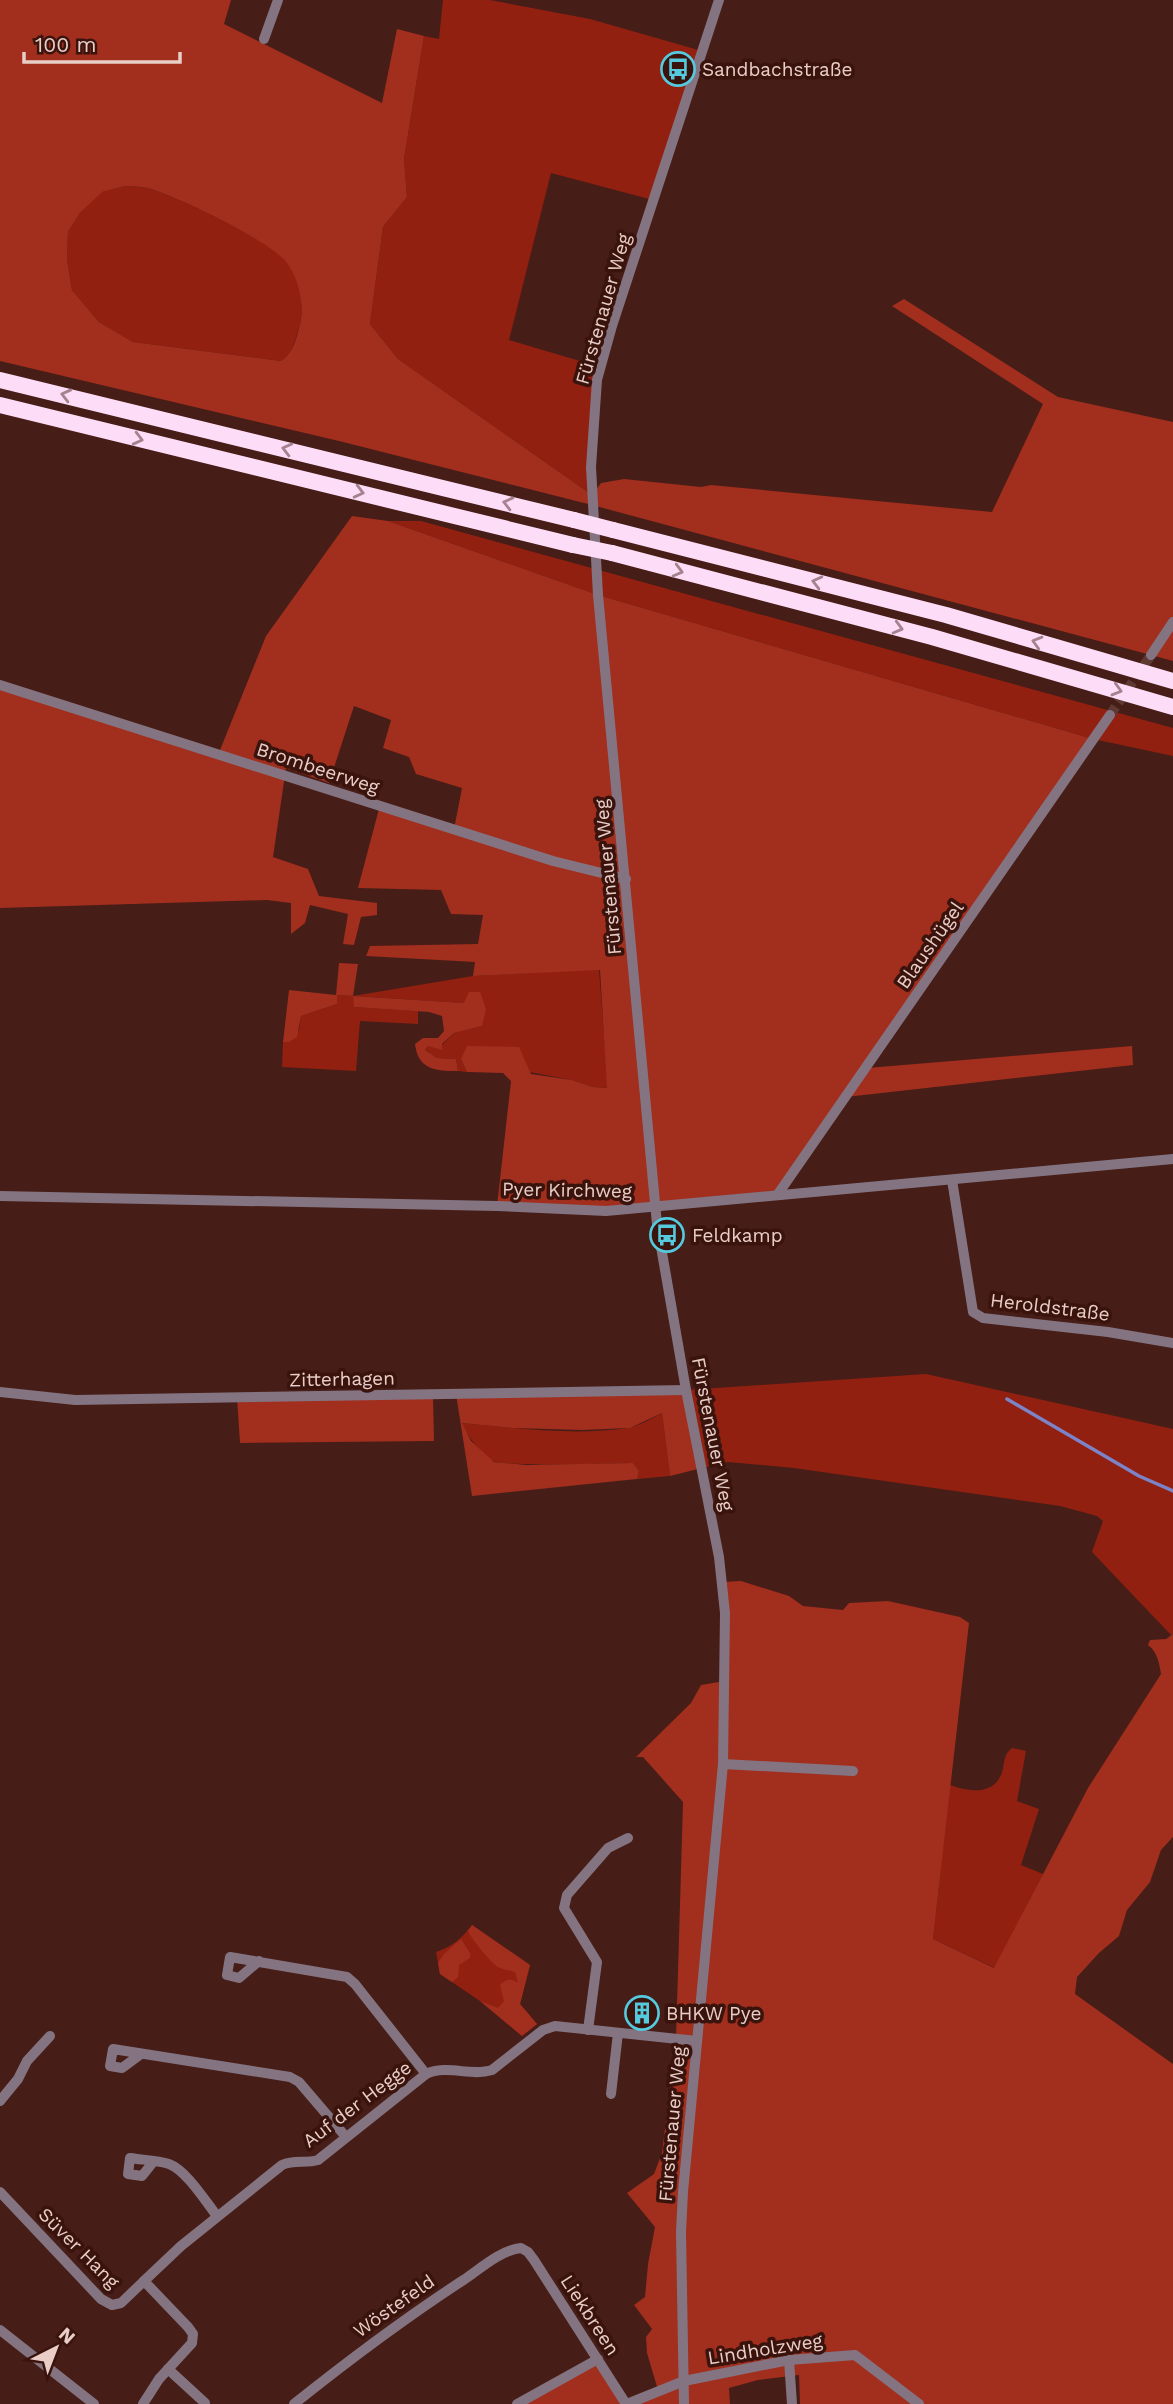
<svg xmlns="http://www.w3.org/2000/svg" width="1173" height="2404" viewBox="0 0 1173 2404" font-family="'Work Sans',sans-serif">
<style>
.green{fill:#922011}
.forest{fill:#a22e1e;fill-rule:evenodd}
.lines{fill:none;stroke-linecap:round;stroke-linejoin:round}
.stream{stroke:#7c83c7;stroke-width:3.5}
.minor-tunnel{stroke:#5e3832;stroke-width:10;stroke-dasharray:10 5;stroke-linecap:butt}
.minor{stroke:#847482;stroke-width:10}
.highway{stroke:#fddcf8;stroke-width:16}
.highway-bridge{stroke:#fddcf8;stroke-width:16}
.oneway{stroke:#a5828e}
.labels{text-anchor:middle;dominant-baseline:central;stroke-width:7;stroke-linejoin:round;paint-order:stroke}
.poi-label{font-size:19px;fill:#e9cec8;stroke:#3a130d;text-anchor:start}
.street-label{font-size:19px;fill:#e9cec8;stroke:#3a130d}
</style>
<rect width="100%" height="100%" fill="#461d17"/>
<g class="green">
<polygon points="443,0 490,0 590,19 702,51 653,200 551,173 509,340 600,367 592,495 398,359 370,324 383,227 407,197 404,159 424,36 439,39"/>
<path d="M125 186C133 187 143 186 151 189 178 197 272 242 288 263 298 277 305 307 300 324 295 339 294 352 281 361L133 342 99 322 72 290 67 259 68 232 80 213 101 192Z"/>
<polygon points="388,521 421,521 1173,728 1173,756 1093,739 598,595"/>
<polygon points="599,969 608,1088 593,1087 572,1080 461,1059 467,1072 458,1071 456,1059 437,1058 425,1050 428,1046 442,1045 454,1033 482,1026 464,1003 353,996 355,1007 418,1011 418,1024 360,1021 356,1071 282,1067 283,1042 289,1042 299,1030 301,1016 337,1004 337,995 353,996 473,976"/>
<polygon points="926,1374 1173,1429 1173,1634 1171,1635 1092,1552 1103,1521 1097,1516 1060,1506 794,1468 728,1462 702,1468 686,1390"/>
<path d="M662 1413 670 1476 637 1479 639 1471 633 1463C611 1463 503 1468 491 1460 478 1451 469 1437 461 1423 515 1428 574 1436 628 1428 639 1426 652 1418 662 1413Z"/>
<path d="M1012 1748 1026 1751 1017 1801 1039 1809 1021 1865 1043 1874 995 1968 933 1939 950 1785C967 1791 994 1797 1002 1772 1005 1762 1003 1755 1012 1748Z"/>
<path d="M472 1925 530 1965 520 2004 537 2024 522 2036 480 2001 440 1974 436 1952C453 1946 461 1939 472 1925Z"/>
</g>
<g class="forest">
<path d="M0 0H231L224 24 382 103 397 29 424 36 404 159 407 197 383 227 370 324 398 359 592 495 601 483 624 479 701 487 711 485 992 512 1043 404 892 306 904 299 1058 397 1173 422V661L592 505 339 441 0 361ZM125 186C133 187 143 186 151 189 178 197 272 242 287 263 298 277 305 307 300 324 296 339 294 352 281 361L133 342 99 322 72 290 67 259 68 232 80 213 102 192Z"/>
<polygon points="352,516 388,521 598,595 1093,739 867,1068 1132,1046 1133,1065 846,1097 778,1194 646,1208 497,1206 511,1081 503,1073 467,1072 461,1059 467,1046 519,1047 531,1074 572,1080 593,1087 607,1088 600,970 473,976 475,962 366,956 370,946 478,944 483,915 451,914 441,890 358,888 380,805 454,829 462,788 416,774 409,757 383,748 391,720 354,706 329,783 286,768 273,857 308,869 319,896 377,903 377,915 361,917 354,945 343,944 348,914 310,905 305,923 291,934 291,903 267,900 0,908 0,687 218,755 266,636"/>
<path d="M339 963 358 964 353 996 464 1003 469 992H480L486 1009 482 1026 454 1033 442 1044V1050L428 1046 425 1050 437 1058 456 1059 458 1071C436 1071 418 1070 415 1044L423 1038H438L444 1031 442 1016 429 1012 354 1007 353 996 337 995V1004L301 1016 297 1037 289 1042H283L289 990 336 995Z"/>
<polygon points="686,1390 702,1468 670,1476 662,1413 630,1428 582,1430 513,1428 462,1423 471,1441 494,1462 526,1465 633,1463 639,1471 637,1479 472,1496 456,1394 433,1395 434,1441 240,1443 237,1398"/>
<path d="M741 1581 789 1596 803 1606 843 1610 849 1603 888 1601 960 1617 969 1623 933 1939 994 1968 1088 1788 1161 1674C1159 1663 1158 1653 1148 1645L1150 1640 1166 1639 1173 1634V1837L1161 1850 1150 1882 1127 1910 1119 1936 1099 1953 1077 1977 1075 1994 1173 2064V2404H800L799 2375 758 2380 729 2388 730 2404H627L658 2390 647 2353 646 2337 652 2329 634 2305 645 2297 648 2264 655 2227 627 2193 654 2174 662 2153 676 2039 683 1802 643 1757H636L691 1703 701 1685 725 1681 722 1582Z"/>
<path d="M472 1925 530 1965 520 2004 537 2024 522 2036 480 2001 498 2008 504 2001 500 1985C507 1978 512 1979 518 1983L515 1972C509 1970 503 1970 498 1967 492 1964 470 1937 468 1931Z"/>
<polygon points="461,1939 470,1953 470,1958 459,1965 458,1977 452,1982 440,1974 438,1963 444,1954"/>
<polygon points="598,2359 626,2404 517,2404"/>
</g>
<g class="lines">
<polyline class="stream" points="1007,1399 1139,1476 1173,1491"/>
<polyline class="minor-tunnel" points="1110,715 1151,655"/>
<g class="minor">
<polyline points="264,39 278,0"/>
<polyline points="1151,655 1173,622"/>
<polyline points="0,685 553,861 626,879"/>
<polyline points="952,1180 973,1312 983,1318 1108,1332 1173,1343"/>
<polyline points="778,1194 1110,715"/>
<polyline points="0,1196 497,1206 606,1211 1173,1159"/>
<polyline points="0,1392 75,1400 686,1390"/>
<polyline points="723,1764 853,1771"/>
<polyline points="259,1961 239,1978 227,1975 230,1957 347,1977 355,1984 426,2074"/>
<polyline points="588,2030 597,1962 564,1908 567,1895 608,1848 628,1838"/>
<polyline points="141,2054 122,2068 110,2066 113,2049 290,2077 299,2082 346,2137"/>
<polyline points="611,2094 618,2033"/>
<polyline points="0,2101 18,2079 27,2061 50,2036"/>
<path d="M154 2161 142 2176 128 2174 130 2158C142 2160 157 2160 169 2164 186 2170 206 2202 217 2216"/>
<polyline points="0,2192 101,2299 112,2305 121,2303 144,2281 188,2327 193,2334 192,2343 159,2379 143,2404"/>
<path d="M144 2281 181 2246 282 2165C295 2159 305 2164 318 2160L426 2074C448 2064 470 2077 492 2070L543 2030 555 2026 697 2041"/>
<polyline points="0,2330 94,2404"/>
<polyline points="789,2360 792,2404"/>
<polyline points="168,2369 205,2403"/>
<path d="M294 2404C349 2360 405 2318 465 2279 481 2268 501 2250 521 2248L528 2252 534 2260 626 2404"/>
<polyline points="517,2404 598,2359"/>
<polyline points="627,2404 684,2381 789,2360 855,2355 919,2404"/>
<polyline points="684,2404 681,2232 683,2192 723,1764 725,1613 719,1557 686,1390 657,1224 598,595 591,467 597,380 612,326 719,0"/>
</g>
<g class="highway">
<polyline points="0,380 574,520"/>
<polyline points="0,405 573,545"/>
<polyline points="613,530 946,615 1173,681"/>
<polyline points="612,553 932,637 1173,707"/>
</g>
<g class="highway-bridge">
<polyline points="574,520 613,530"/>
<polyline points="573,545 612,553"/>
</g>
</g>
<defs><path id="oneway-chevron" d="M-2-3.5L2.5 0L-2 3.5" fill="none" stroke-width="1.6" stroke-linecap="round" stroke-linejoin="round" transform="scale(1.75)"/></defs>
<g class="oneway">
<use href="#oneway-chevron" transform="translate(66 395) rotate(-166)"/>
<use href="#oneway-chevron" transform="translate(138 439) rotate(14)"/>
<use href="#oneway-chevron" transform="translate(287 449) rotate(-166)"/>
<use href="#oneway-chevron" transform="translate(359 492) rotate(14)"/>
<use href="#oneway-chevron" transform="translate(508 503) rotate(-166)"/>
<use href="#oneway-chevron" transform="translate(678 571) rotate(15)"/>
<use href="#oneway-chevron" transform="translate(817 582) rotate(-166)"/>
<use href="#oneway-chevron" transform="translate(898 628) rotate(15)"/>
<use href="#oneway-chevron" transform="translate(1037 642) rotate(-164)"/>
<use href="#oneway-chevron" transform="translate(1117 690) rotate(16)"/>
</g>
<defs>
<g id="bus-ring" transform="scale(1.75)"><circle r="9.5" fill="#3a130d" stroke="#55cade" stroke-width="1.5"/><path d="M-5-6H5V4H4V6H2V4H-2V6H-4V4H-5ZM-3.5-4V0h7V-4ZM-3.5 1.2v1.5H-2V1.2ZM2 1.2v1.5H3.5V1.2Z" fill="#55cade"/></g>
<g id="building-ring" transform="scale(1.75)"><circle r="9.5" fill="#3a130d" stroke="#55cade" stroke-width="1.5"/><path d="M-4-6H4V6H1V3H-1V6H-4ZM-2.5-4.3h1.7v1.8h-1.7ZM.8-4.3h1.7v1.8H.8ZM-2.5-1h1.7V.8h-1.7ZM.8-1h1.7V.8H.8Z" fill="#55cade"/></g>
</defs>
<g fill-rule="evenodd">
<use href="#bus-ring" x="678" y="69"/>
<use href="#bus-ring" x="667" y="1235"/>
<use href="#building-ring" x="642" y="2013"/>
</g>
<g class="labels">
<g class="poi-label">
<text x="702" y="69">Sandbachstraße</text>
<text x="692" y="1235">Feldkamp</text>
<text x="666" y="2013">BHKW Pye</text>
</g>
<g class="street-label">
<text transform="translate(603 309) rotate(-74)">Fürstenauer Weg</text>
<text transform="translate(318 768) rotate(18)">Brombeerweg</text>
<text transform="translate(608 877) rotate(-95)">Fürstenauer Weg</text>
<text transform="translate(930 945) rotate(-55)">Blaushügel</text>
<text transform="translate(567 1190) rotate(1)">Pyer Kirchweg</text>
<text transform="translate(1050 1307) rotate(7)">Heroldstraße</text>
<text transform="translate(342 1379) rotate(-1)">Zitterhagen</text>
<text transform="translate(713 1434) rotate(79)">Fürstenauer Weg</text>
<text transform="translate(357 2104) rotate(-37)">Auf der Hegge</text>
<text transform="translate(672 2124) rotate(-85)">Fürstenauer Weg</text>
<text transform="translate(79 2248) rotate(45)">Süver Hang</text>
<text transform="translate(394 2306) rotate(-35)">Wöstefeld</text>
<text transform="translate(590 2315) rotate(57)">Liekbreen</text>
<text transform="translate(765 2349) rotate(-9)">Lindholzweg</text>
</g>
</g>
<g transform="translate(56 2348) rotate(42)" stroke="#3a130d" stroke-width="5" paint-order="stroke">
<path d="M0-5L12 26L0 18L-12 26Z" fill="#e9cec8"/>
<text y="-10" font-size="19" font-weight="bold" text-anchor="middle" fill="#e9cec8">N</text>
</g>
<path d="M24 52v10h156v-10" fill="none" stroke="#e9cec8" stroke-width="3.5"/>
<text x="35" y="52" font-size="21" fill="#e9cec8" stroke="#3a130d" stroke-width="5" paint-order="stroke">100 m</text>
</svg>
